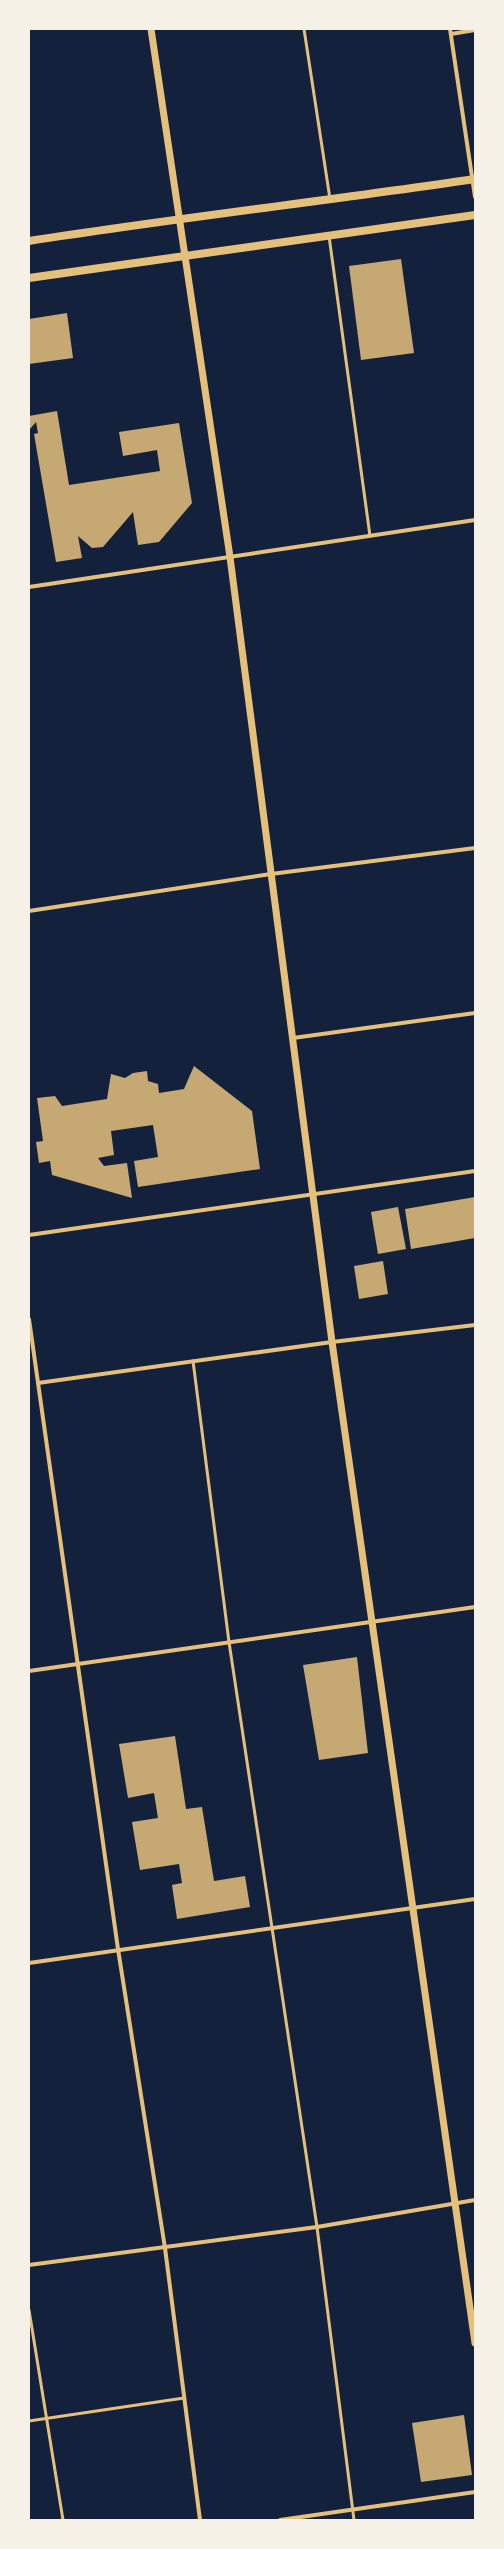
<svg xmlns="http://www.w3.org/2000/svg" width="504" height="2549" viewBox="0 0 504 2549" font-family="'Source Serif 4',serif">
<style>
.building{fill:#c6a872}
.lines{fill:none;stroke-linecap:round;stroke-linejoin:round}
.service{stroke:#e5c07b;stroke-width:3}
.minor{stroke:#e5c07b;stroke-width:4}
.tertiary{stroke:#e5c07b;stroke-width:7}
.secondary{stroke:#e5c07b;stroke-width:8}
</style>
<rect width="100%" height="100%" fill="#14213d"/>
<g class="building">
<polygon points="401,259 414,353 361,360 349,266"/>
<polygon points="67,313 73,358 29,364 29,319"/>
<polygon points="57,411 69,485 160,471 157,450 123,456 119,432 179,423 192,503 159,542 138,545 133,512 103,547 92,548 78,536 82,558 56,562 34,434 38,433 36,422 29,430 29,416"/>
<polygon points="194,1066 252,1111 260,1169 138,1187 134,1161 158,1157 153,1125 111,1131 114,1155 98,1158 104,1166 127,1163 132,1198 52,1175 50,1161 39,1163 36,1142 43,1141 37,1098 55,1096 62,1106 107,1099 111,1074 125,1078 133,1073 147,1071 148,1081 158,1084 159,1093 184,1089"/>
<polygon points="475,1197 475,1238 411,1249 405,1209"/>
<polygon points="398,1207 406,1249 378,1254 371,1212"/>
<polygon points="383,1261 388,1294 359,1299 354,1266"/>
<polygon points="357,1657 368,1753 319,1760 303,1665"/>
<polygon points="175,1736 186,1809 202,1807 214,1881 245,1876 250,1907 177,1919 172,1885 182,1883 179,1864 140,1870 132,1822 158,1818 154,1793 128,1798 119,1744"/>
<polygon points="464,2415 472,2475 421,2482 412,2423"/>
</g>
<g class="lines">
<g class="service">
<polyline points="304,29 330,199"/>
<polyline points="329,236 370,536"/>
<polyline points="193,1361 229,1642 317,2227 354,2520"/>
<polyline points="29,2310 63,2520"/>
<polyline points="29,2421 184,2398"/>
</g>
<g class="minor">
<polyline points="450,29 475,197"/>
<polyline points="451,34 475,30"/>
<polyline points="29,587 475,520"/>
<polyline points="29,911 271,874 475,848"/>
<polyline points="293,1038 475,1013"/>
<polyline points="29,1235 475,1171"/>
<polyline points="29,1319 118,1949 165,2248 200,2520"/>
<polyline points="38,1383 332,1342 475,1325"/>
<polyline points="29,1671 475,1607"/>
<polyline points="29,1963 475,1899"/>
<polyline points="29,2265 317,2227 475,2200"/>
<polyline points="280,2520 475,2492"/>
</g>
<polyline class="tertiary" points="151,29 230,557 332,1342 475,2343"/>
<g class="secondary">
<path d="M29 241C177 218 326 201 475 179"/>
<polyline points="29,278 475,215"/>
</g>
</g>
<rect width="504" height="2549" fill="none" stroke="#f6f1e7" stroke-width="60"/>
</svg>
